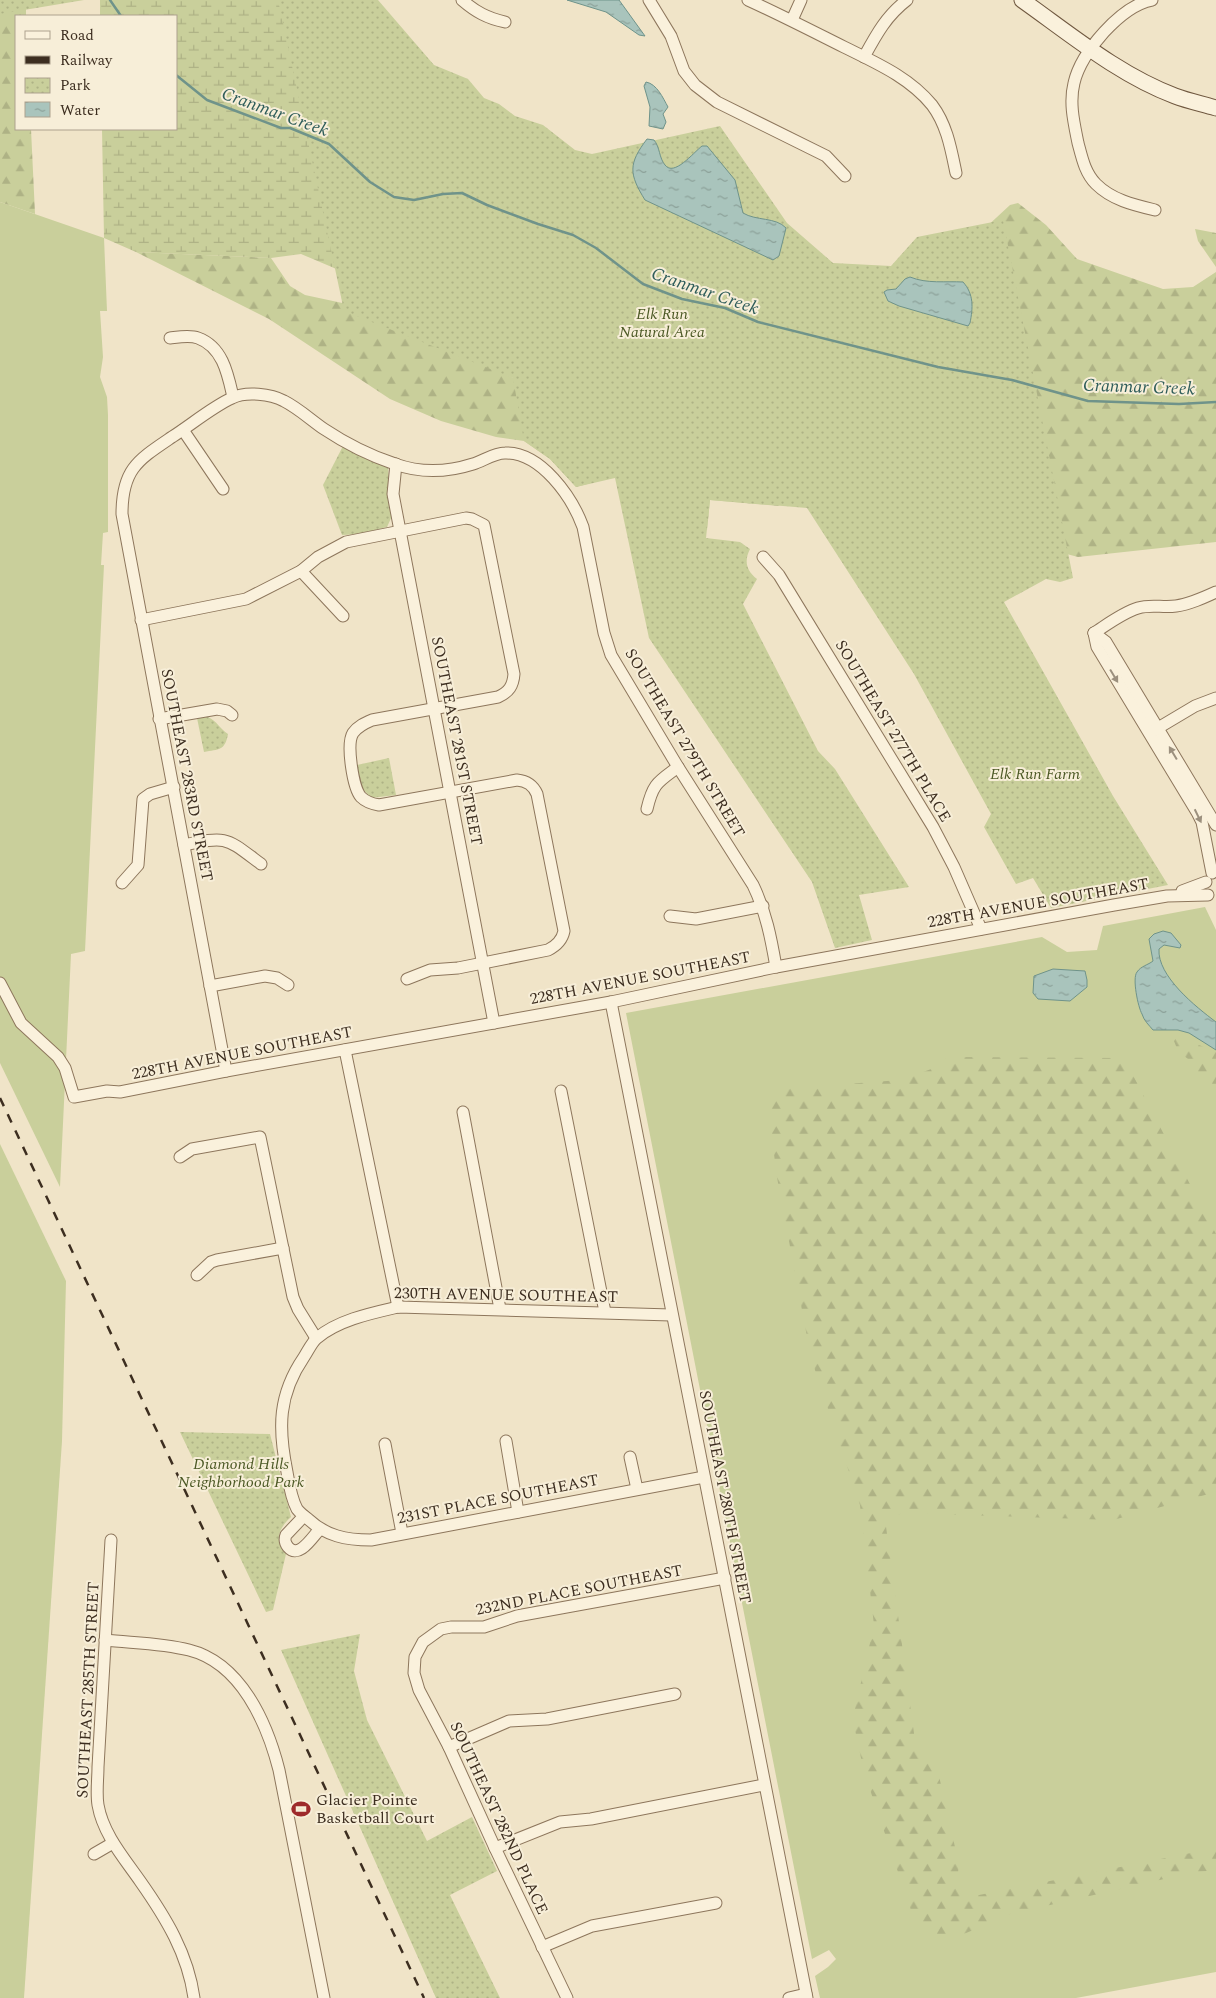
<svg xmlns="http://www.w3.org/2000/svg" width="1216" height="1998" viewBox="0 0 1216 1998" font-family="Spectral,serif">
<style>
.green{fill:#c9cf9b}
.forest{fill:url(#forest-firs)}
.wetland{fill:url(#wetland-marsh)}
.park{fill:url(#park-dots)}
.water{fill:url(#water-ripples);stroke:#6f938a}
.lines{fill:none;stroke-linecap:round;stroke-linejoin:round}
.stream{stroke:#6f938a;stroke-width:2.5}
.street-casing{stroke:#8d765c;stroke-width:13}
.secondary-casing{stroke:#6f573f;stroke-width:17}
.street{stroke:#faf1dc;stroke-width:11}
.secondary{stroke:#faf1dc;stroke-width:15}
.rail{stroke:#3d2e20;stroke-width:2.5;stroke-dasharray:9 9;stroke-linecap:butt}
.oneway{fill:#9c907e}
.labels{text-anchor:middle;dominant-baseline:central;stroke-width:4;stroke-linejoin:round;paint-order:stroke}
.park-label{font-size:16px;font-style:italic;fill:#4d5a26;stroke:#f7eed8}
.street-label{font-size:16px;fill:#3d2e20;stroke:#f7eed8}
.poi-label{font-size:16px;fill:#3d2e20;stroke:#f7eed8;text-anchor:start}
.water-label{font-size:18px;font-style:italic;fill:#2f5d5a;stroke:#f7eed8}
</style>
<defs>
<pattern id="forest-firs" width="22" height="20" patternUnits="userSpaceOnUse" patternTransform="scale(1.25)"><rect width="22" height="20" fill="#c9cf9b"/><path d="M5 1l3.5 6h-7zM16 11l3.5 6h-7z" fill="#aeb285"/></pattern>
<pattern id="wetland-marsh" width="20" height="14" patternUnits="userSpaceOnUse" patternTransform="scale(1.25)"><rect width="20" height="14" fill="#c9cf9b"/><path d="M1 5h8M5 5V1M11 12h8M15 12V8" fill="none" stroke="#aeb285"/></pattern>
<pattern id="park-dots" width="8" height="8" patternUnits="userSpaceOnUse" patternTransform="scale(1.25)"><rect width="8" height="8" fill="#c9cf9b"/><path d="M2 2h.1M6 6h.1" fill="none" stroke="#aeb285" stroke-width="1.8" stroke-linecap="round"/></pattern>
<pattern id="water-ripples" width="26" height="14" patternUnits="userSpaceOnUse" patternTransform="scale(1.25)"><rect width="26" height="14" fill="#a9c4bc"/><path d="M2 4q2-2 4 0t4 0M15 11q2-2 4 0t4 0" fill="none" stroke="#8ba098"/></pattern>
</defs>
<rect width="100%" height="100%" fill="#f0e4c8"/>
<g class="green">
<polygon points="0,202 104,238 107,311 100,311 103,357 100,377 107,397 108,415 108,532 103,533 101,565 104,565 85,951 71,954 60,1187 0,1063"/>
<polygon points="1205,907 1216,930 1216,1972 1076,1998 820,1998 815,1976 828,1967 836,1959 829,1950 812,1959 626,1013 1042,937 1067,952 1097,950 1103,926"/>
<polygon points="0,1144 66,1281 62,1441 24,1998 0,1998"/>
</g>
<g class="forest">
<polygon points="0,0 26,0 26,16 16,16 16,129 31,129 35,214 0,202"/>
<polygon points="1018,203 1046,225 1077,259 1163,289 1193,287 1216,272 1216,542 1078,557 1063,553 983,230 1010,205"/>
<polygon points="1195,229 1216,233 1216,267 1198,241"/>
<polygon points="136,252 271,258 290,286 305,295 361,307 397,322 780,506 710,500 707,530 614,477 576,487 550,459 524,441 496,437 441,421 390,399 269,319"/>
<polygon points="1177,1036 1216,1052 1216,1099 1188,1059 1178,1051 1174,1041"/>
<path d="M948 1057 1124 1058 1216 1234V1492L1113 1520 903 1513 885 1519 916 1748 937 1767 959 1865C957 1878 958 1885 967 1895H979L1216 1848V1870L1179 1874 1164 1879 1010 1914C979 1922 943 1958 916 1925L864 1772 855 1730 850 1718 854 1713 874 1625 860 1505 811 1358 776 1172 768 1098 776 1089 901 1080 934 1068Z"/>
</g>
<polygon class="wetland" points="100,0 352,0 346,273 301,254 271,258 136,252 104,238 102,129 176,129 176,16 100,16"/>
<g class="park">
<polygon points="0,0 84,0 0,14"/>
<path d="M278 0H378L434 65 468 79 484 98 499 104 515 116 543 125 575 150 592 154 720 126 787 223 833 263 891 266 917 237 1003 220 1073 578 1060 582 1046 579 1004 602 1113 796 1168 885 1051 908 1033 878 1016 884 984 827 991 814 914 674 807 508 710 500 706 538 740 542 750 549C744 561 746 570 757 579L743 604 818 751 835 769 909 887 859 895 872 940 835 948 812 882 649 638 615 478 576 487 550 459 524 441 513 378 344 311Z"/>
<polygon points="343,446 388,468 392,516 387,527 360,534 342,535 323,485"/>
<path d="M208 717C217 721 220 729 228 734 225 751 219 749 204 752L197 718Z"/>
<polygon points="389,758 396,795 371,798 362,788 357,765"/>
<path d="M180 1432 270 1434 291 1517C278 1529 275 1539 286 1554L273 1610 266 1612Z"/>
<polygon points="360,1634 354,1671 367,1720 427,1841 472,1817 497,1871 450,1895 500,1998 436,1998 281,1650"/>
</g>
<g class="water">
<polygon points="567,0 619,0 645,36 639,35 606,12"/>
<path d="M646 82C657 84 663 98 668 107L663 114 666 122 663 129 649 126 650 107 644 86Z"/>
<path d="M647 139 654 140C660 147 659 158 665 165 674 177 693 153 702 146H707L735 180 743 213C756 221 776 217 786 228L779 256 773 260 645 200C629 174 628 164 647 139Z"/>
<path d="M910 277C927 284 946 281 963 282 974 294 973 308 970 323L968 326 899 306 888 301 884 292 887 290 896 289 905 279Z"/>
<path d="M1163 931 1171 933 1181 945 1180 948 1164 945 1159 949C1157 976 1196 1007 1216 1022V1050L1189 1033 1178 1030H1153C1149 1025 1144 1021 1142 1014 1138 1007 1132 978 1137 972 1141 966 1148 965 1153 961L1149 939 1154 934Z"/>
<polygon points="1053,969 1085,971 1087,980 1087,987 1070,1001 1038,999 1033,993 1034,976"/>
</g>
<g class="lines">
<g class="stream">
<polyline points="110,0 121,16"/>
<polyline points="176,75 207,100 281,128 290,128 329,144 370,182 394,197 414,200 443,194 462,193 487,205 538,224 573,235 596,248 643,284 682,299 725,308 758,322 938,367 1012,380 1088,401 1179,404 1216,402"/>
</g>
<g class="street-casing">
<g id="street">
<path d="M462 0C476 12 487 18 505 22"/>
<polyline points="649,0 671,36 684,71 695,85 717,102 826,156 845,176"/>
<path d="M748 0C781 15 812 31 844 47 876 63 909 77 932 105 947 125 951 149 956 173"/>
<path d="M1152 0C1121 6 1081 52 1074 83 1069 103 1074 123 1078 143 1082 158 1085 173 1096 184 1112 200 1134 205 1155 210"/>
<polyline points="792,20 801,0"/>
<path d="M864 57C876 35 886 16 907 0"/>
<path d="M170 338C179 337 190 335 198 338 223 347 228 375 233 397"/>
<polyline points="183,430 223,489"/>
<polyline points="396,464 393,494 494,1023"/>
<polyline points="763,557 779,575 933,827 954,867 981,929"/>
<polyline points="301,571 343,616"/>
<path d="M141 620 246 599 301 571 318 557 346 542 466 518 472 519 484 525 514 674C513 686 509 692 498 697L372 720C365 723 358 726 353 733 346 744 353 788 361 797 366 802 373 804 379 805L517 780C527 781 533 785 537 794L564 931C562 941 556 946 548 950L458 968 430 970 407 979"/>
<polyline points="1094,633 1097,647 1198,814 1202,822 1212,873"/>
<polyline points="1094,633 1106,642 1216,825"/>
<path d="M1094 633C1108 624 1122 613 1138 608 1151 604 1163 608 1176 606 1190 604 1203 598 1216 592"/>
<polyline points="159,719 217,709 227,711 232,715"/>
<polyline points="1153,731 1195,706 1216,698"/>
<path d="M647 809C653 783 658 782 678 767"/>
<path d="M184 845C228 836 225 837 261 864"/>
<polyline points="122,883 138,865 143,799 150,794 174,787"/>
<polyline points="1182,891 1206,882"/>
<polyline points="670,916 696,919 763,906"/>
<polyline points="0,983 21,1023 58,1057 65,1068 74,1097 107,1091 120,1092 226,1071 611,1002 776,967 1114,905 1167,896 1208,895"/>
<polyline points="210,986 265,976 277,978 288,985"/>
<polyline points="611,1002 807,1998"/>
<polyline points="345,1050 398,1307"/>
<path d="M226 1071 122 514C122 469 138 460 172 437 191 425 212 407 232 398 246 391 271 394 284 401 298 408 311 420 324 429 345 443 371 456 395 464 420 473 448 472 473 464 483 461 494 453 505 453 541 452 572 497 583 527L604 633 611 655 678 767 753 885C766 912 771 938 776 967"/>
<polyline points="561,1091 605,1312"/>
<polyline points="463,1112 500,1309"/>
<polyline points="180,1157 192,1149 260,1137 293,1297 298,1309 316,1338"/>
<polyline points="197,1275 211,1262 217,1260 283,1248"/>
<path d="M671 1315 398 1307C372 1313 338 1320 317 1338 312 1342 308 1351 304 1357 278 1395 278 1428 287 1472 289 1484 291 1498 297 1509 300 1513 304 1516 308 1519 326 1536 346 1540 371 1540L704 1477"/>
<polyline points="506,1441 518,1512"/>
<polyline points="385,1444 402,1533"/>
<polyline points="630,1457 637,1489"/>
<path d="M304 1516 286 1535C284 1540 285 1543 288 1547 299 1560 313 1536 320 1529"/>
<path d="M111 1540 98 1767C98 1779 96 1793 98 1805 103 1834 124 1858 140 1881 166 1918 188 1954 194 1998"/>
<path d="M105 1640C133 1643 162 1643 189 1650 241 1663 267 1723 279 1770L324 1998"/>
<polyline points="449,1747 509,1721 547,1719 675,1694"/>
<polyline points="495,1848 560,1822 591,1819 764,1785"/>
<polyline points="94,1854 113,1843"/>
<polyline points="542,1947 592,1926 716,1903"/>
<polyline points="567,1998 495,1848 449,1747 419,1690 414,1673 415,1657 423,1642 441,1629 451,1627 484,1627 517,1616 725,1578"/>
<polyline points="789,1998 806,1994"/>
</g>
</g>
<g class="secondary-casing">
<path id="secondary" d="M1022 0C1070 34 1119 75 1175 96 1188 101 1203 104 1216 108"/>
</g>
<use href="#street" class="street"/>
<use href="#secondary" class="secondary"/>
<polyline class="rail" points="0,1098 424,1998"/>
</g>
<defs><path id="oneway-solid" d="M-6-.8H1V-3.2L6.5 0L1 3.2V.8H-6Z" transform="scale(1.25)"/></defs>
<g class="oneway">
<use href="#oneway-solid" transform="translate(1114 676) rotate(59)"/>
<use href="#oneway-solid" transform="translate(1173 753) rotate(-121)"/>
<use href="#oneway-solid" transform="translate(1198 816) rotate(64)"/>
</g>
<defs>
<g id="stadium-bare" transform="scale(1.5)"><path d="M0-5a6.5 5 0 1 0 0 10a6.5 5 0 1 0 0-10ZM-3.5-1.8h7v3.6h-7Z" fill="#9e2a2b" stroke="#f7eed8" stroke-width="2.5" paint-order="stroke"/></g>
</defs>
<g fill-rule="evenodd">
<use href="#stadium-bare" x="301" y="1809"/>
</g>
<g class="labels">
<g class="park-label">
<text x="662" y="314">Elk Run<tspan x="662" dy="18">Natural Area</tspan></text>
<text x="1035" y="774">Elk Run Farm</text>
<text x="241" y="1464">Diamond Hills<tspan x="241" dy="18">Neighborhood Park</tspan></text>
</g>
<g class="street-label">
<text transform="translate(893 731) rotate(59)">SOUTHEAST 277TH PLACE</text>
<text transform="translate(457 741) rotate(79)">SOUTHEAST 281ST STREET</text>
<text transform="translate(685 743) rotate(59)">SOUTHEAST 279TH STREET</text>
<text transform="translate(187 775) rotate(79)">SOUTHEAST 283RD STREET</text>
<text transform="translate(1038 903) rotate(-10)">228TH AVENUE SOUTHEAST</text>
<text transform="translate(640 978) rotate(-11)">228TH AVENUE SOUTHEAST</text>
<text transform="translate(242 1053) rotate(-11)">228TH AVENUE SOUTHEAST</text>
<text transform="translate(506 1295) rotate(1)">230TH AVENUE SOUTHEAST</text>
<text transform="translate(725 1497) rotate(79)">SOUTHEAST 280TH STREET</text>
<text transform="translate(498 1499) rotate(-11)">231ST PLACE SOUTHEAST</text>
<text transform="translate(579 1590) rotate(-11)">232ND PLACE SOUTHEAST</text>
<text transform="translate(88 1690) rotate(-87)">SOUTHEAST 285TH STREET</text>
<text transform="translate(499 1818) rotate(65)">SOUTHEAST 282ND PLACE</text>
</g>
<g class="poi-label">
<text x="316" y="1800">Glacier Pointe<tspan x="316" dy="18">Basketball Court</tspan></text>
</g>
<g class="water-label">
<text transform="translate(275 112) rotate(20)">Cranmar Creek</text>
<text transform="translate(705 291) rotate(19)">Cranmar Creek</text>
<text transform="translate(1139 387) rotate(2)">Cranmar Creek</text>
</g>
</g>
<rect x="15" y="15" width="162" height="115" fill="#f7eed8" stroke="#ada18e"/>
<rect x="25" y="31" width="25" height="8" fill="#faf1dc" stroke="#ada18e"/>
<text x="60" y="40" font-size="15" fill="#3d2e20">Road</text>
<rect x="25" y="56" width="25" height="8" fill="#3d2e20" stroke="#ada18e"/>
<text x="60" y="65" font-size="15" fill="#3d2e20">Railway</text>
<rect x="25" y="78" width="25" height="15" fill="url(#park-dots)" stroke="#ada18e"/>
<text x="60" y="90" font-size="15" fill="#3d2e20">Park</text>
<rect x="25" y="102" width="25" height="15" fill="url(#water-ripples)" stroke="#ada18e"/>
<text x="60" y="115" font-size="15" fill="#3d2e20">Water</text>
</svg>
